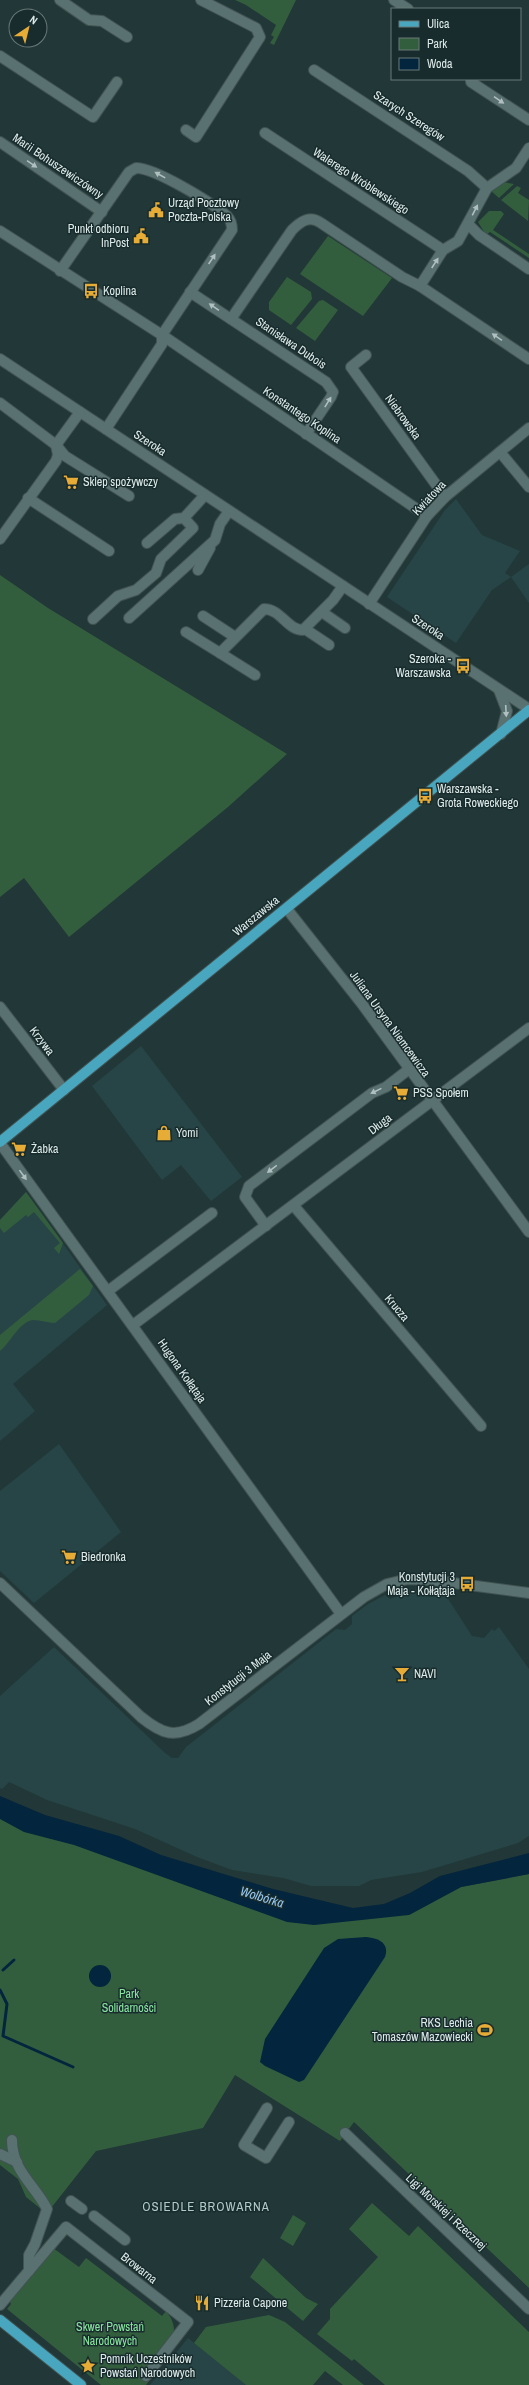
<svg xmlns="http://www.w3.org/2000/svg" width="529" height="2385" viewBox="0 0 529 2385" font-family="'Archivo Narrow',sans-serif">
<style>
.built{fill:#274546}
.green{fill:#335e3e}
.water{fill:#03253d}
.lines{fill:none;stroke-linecap:round;stroke-linejoin:round}
.stream{stroke:#03253d;stroke-width:3}
.minor-casing{stroke:#415353;stroke-width:12}
.major-casing{stroke:#415353;stroke-width:12}
.minor{stroke:#5a7171;stroke-width:10}
.major{stroke:#48a6be;stroke-width:10}
.oneway{fill:#b0c0c0}
.labels{text-anchor:middle;dominant-baseline:central;stroke-width:3;stroke-linejoin:round;paint-order:stroke}
.street-label{font-size:12px;fill:#dfebeb;stroke:#182c2d}
.poi-label{font-size:12px;fill:#dfebeb;stroke:#182c2d;text-anchor:start}
.park-label{font-size:12px;fill:#8be4a0;stroke:#182c2d}
.water-label{font-size:13px;font-style:italic;fill:#98c8f1;stroke:#182c2d}
.neighbourhood-label{font-size:13px;letter-spacing:1px;fill:#b1caca;stroke:#182c2d}
</style>
<rect width="100%" height="100%" fill="#223737"/>
<g class="built">
<polygon points="456,499 482,535 520,551 505,573 511,577 529,564 529,603 511,577 492,590 456,643 387,597 445,510"/>
<polygon points="141,1046 242,1177 211,1201 181,1165 162,1180 92,1086"/>
<polygon points="26,1192 107,1305 13,1384 35,1411 0,1441 0,1220"/>
<polygon points="59,1444 121,1532 34,1603 0,1571 0,1491"/>
<polygon points="421,1589 443,1591 472,1636 484,1638 492,1629 494,1631 499,1627 529,1669 529,1836 518,1843 422,1872 371,1880 359,1886 311,1886 283,1878 232,1870 197,1857 135,1829 47,1800 9,1782 2,1789 0,1788 0,1696 54,1647 164,1752 172,1758 178,1758 186,1747 336,1629 345,1630 352,1624 352,1616 368,1604 385,1595 390,1599 399,1596 401,1590"/>
<polygon points="188,2338 235,2376 246,2385 150,2385"/>
</g>
<g class="green">
<polygon points="235,0 296,0 274,45 270,43 274,37 271,35 276,25 246,5"/>
<polygon points="503,182 514,184 499,198 491,191"/>
<polygon points="517,186 521,188 518,193 529,200 528,221 501,200"/>
<polygon points="489,211 501,211 504,214 493,230 529,254 529,258 490,232 486,235 478,222"/>
<polygon points="328,236 392,278 363,316 300,274"/>
<polygon points="287,277 311,292 312,299 291,325 269,310 269,302"/>
<polygon points="323,300 338,310 315,341 296,328 319,301"/>
<polygon points="0,575 48,608 287,754 228,807 69,937 24,878 0,897"/>
<polygon points="26,1192 63,1243 59,1254 54,1248 60,1243 34,1212 28,1217 26,1215 4,1233 0,1228 0,1220"/>
<path d="M80 1269 93 1286 89 1295 55 1323C48 1323 41 1320 33 1320 19 1322 11 1342 0 1351V1335Z"/>
<polygon points="0,1816 263,1913 409,1915 461,1887 529,1874 529,2288 354,2122 340,2141 235,2075 203,2128 96,2151 51,2208 41,2209 26,2197 18,2179 0,2165"/>
<polygon points="372,2203 409,2236 418,2226 529,2332 529,2385 385,2385 354,2359 352,2361 317,2334 330,2319 330,2309 378,2257 349,2229"/>
<polygon points="293,2215 306,2223 293,2246 280,2238"/>
<path d="M53 2248 79 2267 86 2258 162 2316 166 2311C171 2317 176 2326 173 2335 170 2343 149 2366 142 2375L149 2381 146 2385H101L7 2309 11 2304 9 2300Z"/>
<polygon points="263,2258 306,2298 318,2304 303,2321 250,2277"/>
<polygon points="269,2315 285,2322 364,2385 343,2385 325,2371 313,2385 246,2385 194,2343 206,2327"/>
</g>
<g class="water">
<polygon points="0,1796 45,1815 119,1836 161,1855 273,1889 353,1908 384,1904 410,1893 440,1876 529,1853 529,1874 461,1887 409,1915 314,1925 287,1922 74,1845 24,1832 0,1819"/>
<path d="M366 1937C378 1938 390 1943 385 1957L304 2080 299 2082 265 2066 260 2062 265 2039 324 1948 338 1939Z"/>
<circle cx="100" cy="1976" r="11"/>
</g>
<g class="lines">
<g class="stream">
<polyline points="3,1970 14,1960"/>
<polyline points="0,1990 7,2004 3,2036 73,2067"/>
</g>
<g class="minor-casing">
<g id="minor">
<polyline points="60,0 89,20 102,21 127,37"/>
<polyline points="394,0 408,9"/>
<polyline points="0,56 93,117 117,82"/>
<polyline points="314,70 468,171 487,188"/>
<polyline points="471,79 471,82 529,120"/>
<polyline points="186,130 196,137 260,37 256,28 201,0"/>
<polyline points="265,133 443,250"/>
<polyline points="0,142 102,212"/>
<polyline points="529,148 516,168 487,188 458,241 443,250 420,286 529,359"/>
<polyline points="468,224 479,235 529,269"/>
<polyline points="0,231 162,335 427,516"/>
<path d="M60 271 129 172 136 168C155 168 211 202 227 216 231 220 232 224 232 230L162 335"/>
<polyline points="190,292 326,382 333,392 331,397 306,434"/>
<path d="M231 319 292 230C301 221 310 215 321 223L402 277 420 286"/>
<polyline points="366,355 351,367 445,497"/>
<polyline points="0,359 529,709"/>
<polyline points="0,403 56,445 65,456 129,496"/>
<polyline points="106,429 162,344 162,335"/>
<polyline points="500,452 529,487"/>
<polyline points="28,498 109,551"/>
<polyline points="0,539 56,461 58,455 56,445 80,412"/>
<polyline points="147,543 175,519 184,518 205,495"/>
<polyline points="198,570 210,548"/>
<polyline points="369,604 427,516 445,497 529,428"/>
<polyline points="322,612 345,628"/>
<polyline points="203,616 235,637"/>
<polyline points="129,618 215,540 220,524 229,511"/>
<polyline points="93,619 118,596 136,590 156,573 161,559 193,528 184,518"/>
<polyline points="305,629 329,645"/>
<path d="M186 632 220 653 264 609C281 609 287 630 303 630L333 600 343 586"/>
<polyline points="220,653 255,675"/>
<polyline points="499,690 507,711 501,734"/>
<polyline points="287,909 362,1004 529,1232"/>
<polyline points="0,1007 64,1090"/>
<polyline points="0,1143 341,1614"/>
<polyline points="294,1206 481,1426"/>
<polyline points="266,1226 245,1197 249,1186 372,1093 386,1087 408,1070"/>
<polyline points="108,1291 212,1213"/>
<polyline points="133,1325 529,1028"/>
<path d="M0 1583 141 1717C162 1734 175 1739 199 1724L364 1597 387 1584 408 1579 431 1580 529 1593"/>
<polyline points="267,2108 244,2145 266,2158 289,2122"/>
<polyline points="345,2133 529,2309"/>
<path d="M12 2140C12 2171 35 2185 47 2209L35 2244 29 2255V2271"/>
<polyline points="0,2154 17,2162"/>
<polyline points="71,2201 82,2209"/>
<polyline points="94,2216 125,2240"/>
<polyline points="0,2305 66,2227 188,2322 146,2376"/>
</g>
</g>
<g class="major-casing">
<g id="major">
<polyline points="0,1142 529,710"/>
<polyline points="0,2320 81,2385"/>
</g>
</g>
<use href="#minor" class="minor"/>
<use href="#major" class="major"/>
</g>
<defs><path id="oneway-solid" d="M-6-.8H1V-3.2L6.5 0L1 3.2V.8H-6Z"/></defs>
<g class="oneway">
<use href="#oneway-solid" transform="translate(499 100) rotate(34)"/>
<use href="#oneway-solid" transform="translate(32 164) rotate(34)"/>
<use href="#oneway-solid" transform="translate(160 175) rotate(-151)"/>
<use href="#oneway-solid" transform="translate(475 210) rotate(-63)"/>
<use href="#oneway-solid" transform="translate(212 259) rotate(-56)"/>
<use href="#oneway-solid" transform="translate(435 263) rotate(-57)"/>
<use href="#oneway-solid" transform="translate(214 307) rotate(-146)"/>
<use href="#oneway-solid" transform="translate(497 337) rotate(-146)"/>
<use href="#oneway-solid" transform="translate(328 402) rotate(-58)"/>
<use href="#oneway-solid" transform="translate(506 711) rotate(87)"/>
<use href="#oneway-solid" transform="translate(376 1091) rotate(154)"/>
<use href="#oneway-solid" transform="translate(272 1169) rotate(143)"/>
<use href="#oneway-solid" transform="translate(23 1175) rotate(54)"/>
</g>
<defs>
<g id="civic-bare" transform="scale(1.2)"><path d="M-.6-6.5H3V-4.5H.6V-3L4-1V1h2V6H-6V1h2V-1L-.6-3ZM-1.2 2.5V6h2.4V2.5Z" fill="#e7ac36" stroke="#182c2d" stroke-width="2.5" paint-order="stroke"/></g>
<g id="bus-bare" transform="scale(1.2)"><path d="M-5-6H5V4H4V6H2V4H-2V6H-4V4H-5ZM-3.5-4V0h7V-4ZM-3.5 1.2v1.5H-2V1.2ZM2 1.2v1.5H3.5V1.2Z" fill="#e7ac36" stroke="#182c2d" stroke-width="2.5" paint-order="stroke"/></g>
<g id="supermarket-bare" transform="scale(1.2)"><path d="M-6-5.5h2.5l.6 2H6L4.5 2H-2.5L-4.4-4H-6ZM-1.5 3.2a1.3 1.3 0 1 0 .1 0ZM3 3.2a1.3 1.3 0 1 0 .1 0Z" fill="#e7ac36" stroke="#182c2d" stroke-width="2.5" paint-order="stroke"/></g>
<g id="shop-bare" transform="scale(1.2)"><path d="M-5-2.5h2.3a2.7 3.5 0 0 1 5.4 0H5L5.5 6h-11ZM-1.5-2.5h3a1.5 2.3 0 0 0-3 0Z" fill="#e7ac36" stroke="#182c2d" stroke-width="2.5" paint-order="stroke"/></g>
<g id="bar-bare" transform="scale(1.2)"><path d="M-6-5H6L.8 .8V4.5H3.5V6h-7V4.5H-.8V.8Z" fill="#e7ac36" stroke="#182c2d" stroke-width="2.5" paint-order="stroke"/></g>
<g id="stadium-bare" transform="scale(1.2)"><path d="M0-5a6.5 5 0 1 0 0 10a6.5 5 0 1 0 0-10ZM-3.5-1.8h7v3.6h-7Z" fill="#e7ac36" stroke="#182c2d" stroke-width="2.5" paint-order="stroke"/></g>
<g id="restaurant-bare" transform="scale(1.2)"><path d="M-5-6h1v4h1v-4h1v4h1v-4h1v5L-1.5 .5V6h-2V.5L-5-1ZM5-6V6H3V1.5H1.5Q1.5-4 5-6Z" fill="#e7ac36" stroke="#182c2d" stroke-width="2.5" paint-order="stroke"/></g>
<g id="sight-bare" transform="scale(1.2)"><path d="M0-6L1.8-2.2L6-1.7L2.9 1.2L3.7 5.4L0 3.3L-3.7 5.4L-2.9 1.2L-6-1.7L-1.8-2.2Z" fill="#e7ac36" stroke="#182c2d" stroke-width="2.5" paint-order="stroke"/></g>
</defs>
<g fill-rule="evenodd">
<use href="#civic-bare" x="156" y="210"/>
<use href="#civic-bare" x="141" y="236"/>
<use href="#bus-bare" x="91" y="291"/>
<use href="#supermarket-bare" x="71" y="482"/>
<use href="#bus-bare" x="463" y="666"/>
<use href="#bus-bare" x="425" y="796"/>
<use href="#supermarket-bare" x="401" y="1093"/>
<use href="#shop-bare" x="164" y="1133"/>
<use href="#supermarket-bare" x="19" y="1149"/>
<use href="#supermarket-bare" x="69" y="1557"/>
<use href="#bus-bare" x="467" y="1584"/>
<use href="#bar-bare" x="402" y="1674"/>
<use href="#stadium-bare" x="485" y="2030"/>
<use href="#restaurant-bare" x="202" y="2303"/>
<use href="#sight-bare" x="88" y="2366"/>
</g>
<g class="labels">
<g class="street-label">
<text transform="translate(409 116) rotate(33)">Szarych Szeregów</text>
<text transform="translate(58 166) rotate(34)">Marii Bohuszewiczówny</text>
<text transform="translate(361 181) rotate(33)">Walerego Wróblewskiego</text>
<text transform="translate(291 343) rotate(34)">Stanisława Dubois</text>
<text transform="translate(302 415) rotate(34)">Konstantego Koplina</text>
<text transform="translate(403 417) rotate(54)">Niebrowska</text>
<text transform="translate(150 443) rotate(33)">Szeroka</text>
<text transform="translate(429 498) rotate(-47)">Kwiatowa</text>
<text transform="translate(428 627) rotate(33)">Szeroka</text>
<text transform="translate(256 916) rotate(-39)">Warszawska</text>
<text transform="translate(390 1024) rotate(54)">Juliana Ursyna Niemcewicza</text>
<text transform="translate(42 1041) rotate(53)">Krzywa</text>
<text transform="translate(380 1124) rotate(-37)">Długa</text>
<text transform="translate(397 1308) rotate(50)">Krucza</text>
<text transform="translate(182 1371) rotate(55)">Hugona Kołłątaja</text>
<text transform="translate(238 1678) rotate(-38)">Konstytucji 3 Maja</text>
<text transform="translate(446 2212) rotate(43)">Ligi Morskiej i Rzecznej</text>
<text transform="translate(139 2268) rotate(38)">Browarna</text>
</g>
<g class="poi-label">
<text x="168" y="203">Urząd Pocztowy<tspan x="168" dy="14">Poczta-Polska</tspan></text>
<text x="129" y="229" text-anchor="end">Punkt odbioru<tspan x="129" dy="14">InPost</tspan></text>
<text x="103" y="291">Koplina</text>
<text x="83" y="482">Sklep spożywczy</text>
<text x="451" y="659" text-anchor="end">Szeroka -<tspan x="451" dy="14">Warszawska</tspan></text>
<text x="437" y="789">Warszawska -<tspan x="437" dy="14">Grota Roweckiego</tspan></text>
<text x="413" y="1093">PSS Społem</text>
<text x="176" y="1133">Yomi</text>
<text x="31" y="1149">Żabka</text>
<text x="81" y="1557">Biedronka</text>
<text x="455" y="1577" text-anchor="end">Konstytucji 3<tspan x="455" dy="14">Maja - Kołłątaja</tspan></text>
<text x="414" y="1674">NAVI</text>
<text x="473" y="2023" text-anchor="end">RKS Lechia<tspan x="473" dy="14">Tomaszów Mazowiecki</tspan></text>
<text x="214" y="2303">Pizzeria Capone</text>
<text x="100" y="2359">Pomnik Uczestników<tspan x="100" dy="14">Powstań Narodowych</tspan></text>
</g>
<g class="park-label">
<text x="129" y="1994">Park<tspan x="129" dy="14">Solidarności</tspan></text>
<text x="110" y="2327">Skwer Powstań<tspan x="110" dy="14">Narodowych</tspan></text>
</g>
<g class="water-label">
<text transform="translate(262 1897) rotate(17)">Wolbórka</text>
</g>
<g class="neighbourhood-label">
<text x="206" y="2206">OSIEDLE BROWARNA</text>
</g>
</g>
<rect x="391" y="8" width="130" height="72" fill="#182c2d" stroke="#687879"/>
<rect x="399" y="21" width="20" height="6" fill="#48a6be" stroke="#687879"/>
<text x="427" y="28" font-size="12" fill="#dfebeb">Ulica</text>
<rect x="399" y="38" width="20" height="12" fill="#335e3e" stroke="#687879"/>
<text x="427" y="48" font-size="12" fill="#dfebeb">Park</text>
<rect x="399" y="58" width="20" height="12" fill="#03253d" stroke="#687879"/>
<text x="427" y="68" font-size="12" fill="#dfebeb">Woda</text>
<g transform="translate(28 28) rotate(35)"><circle r="19" fill="#182c2d" stroke="#687879"/>
<path d="M0-3L7 15L0 10L-7 15Z" fill="#e7ac36"/>
<text y="-6" font-size="11" font-weight="bold" text-anchor="middle" fill="#dfebeb">N</text>
</g>
</svg>
